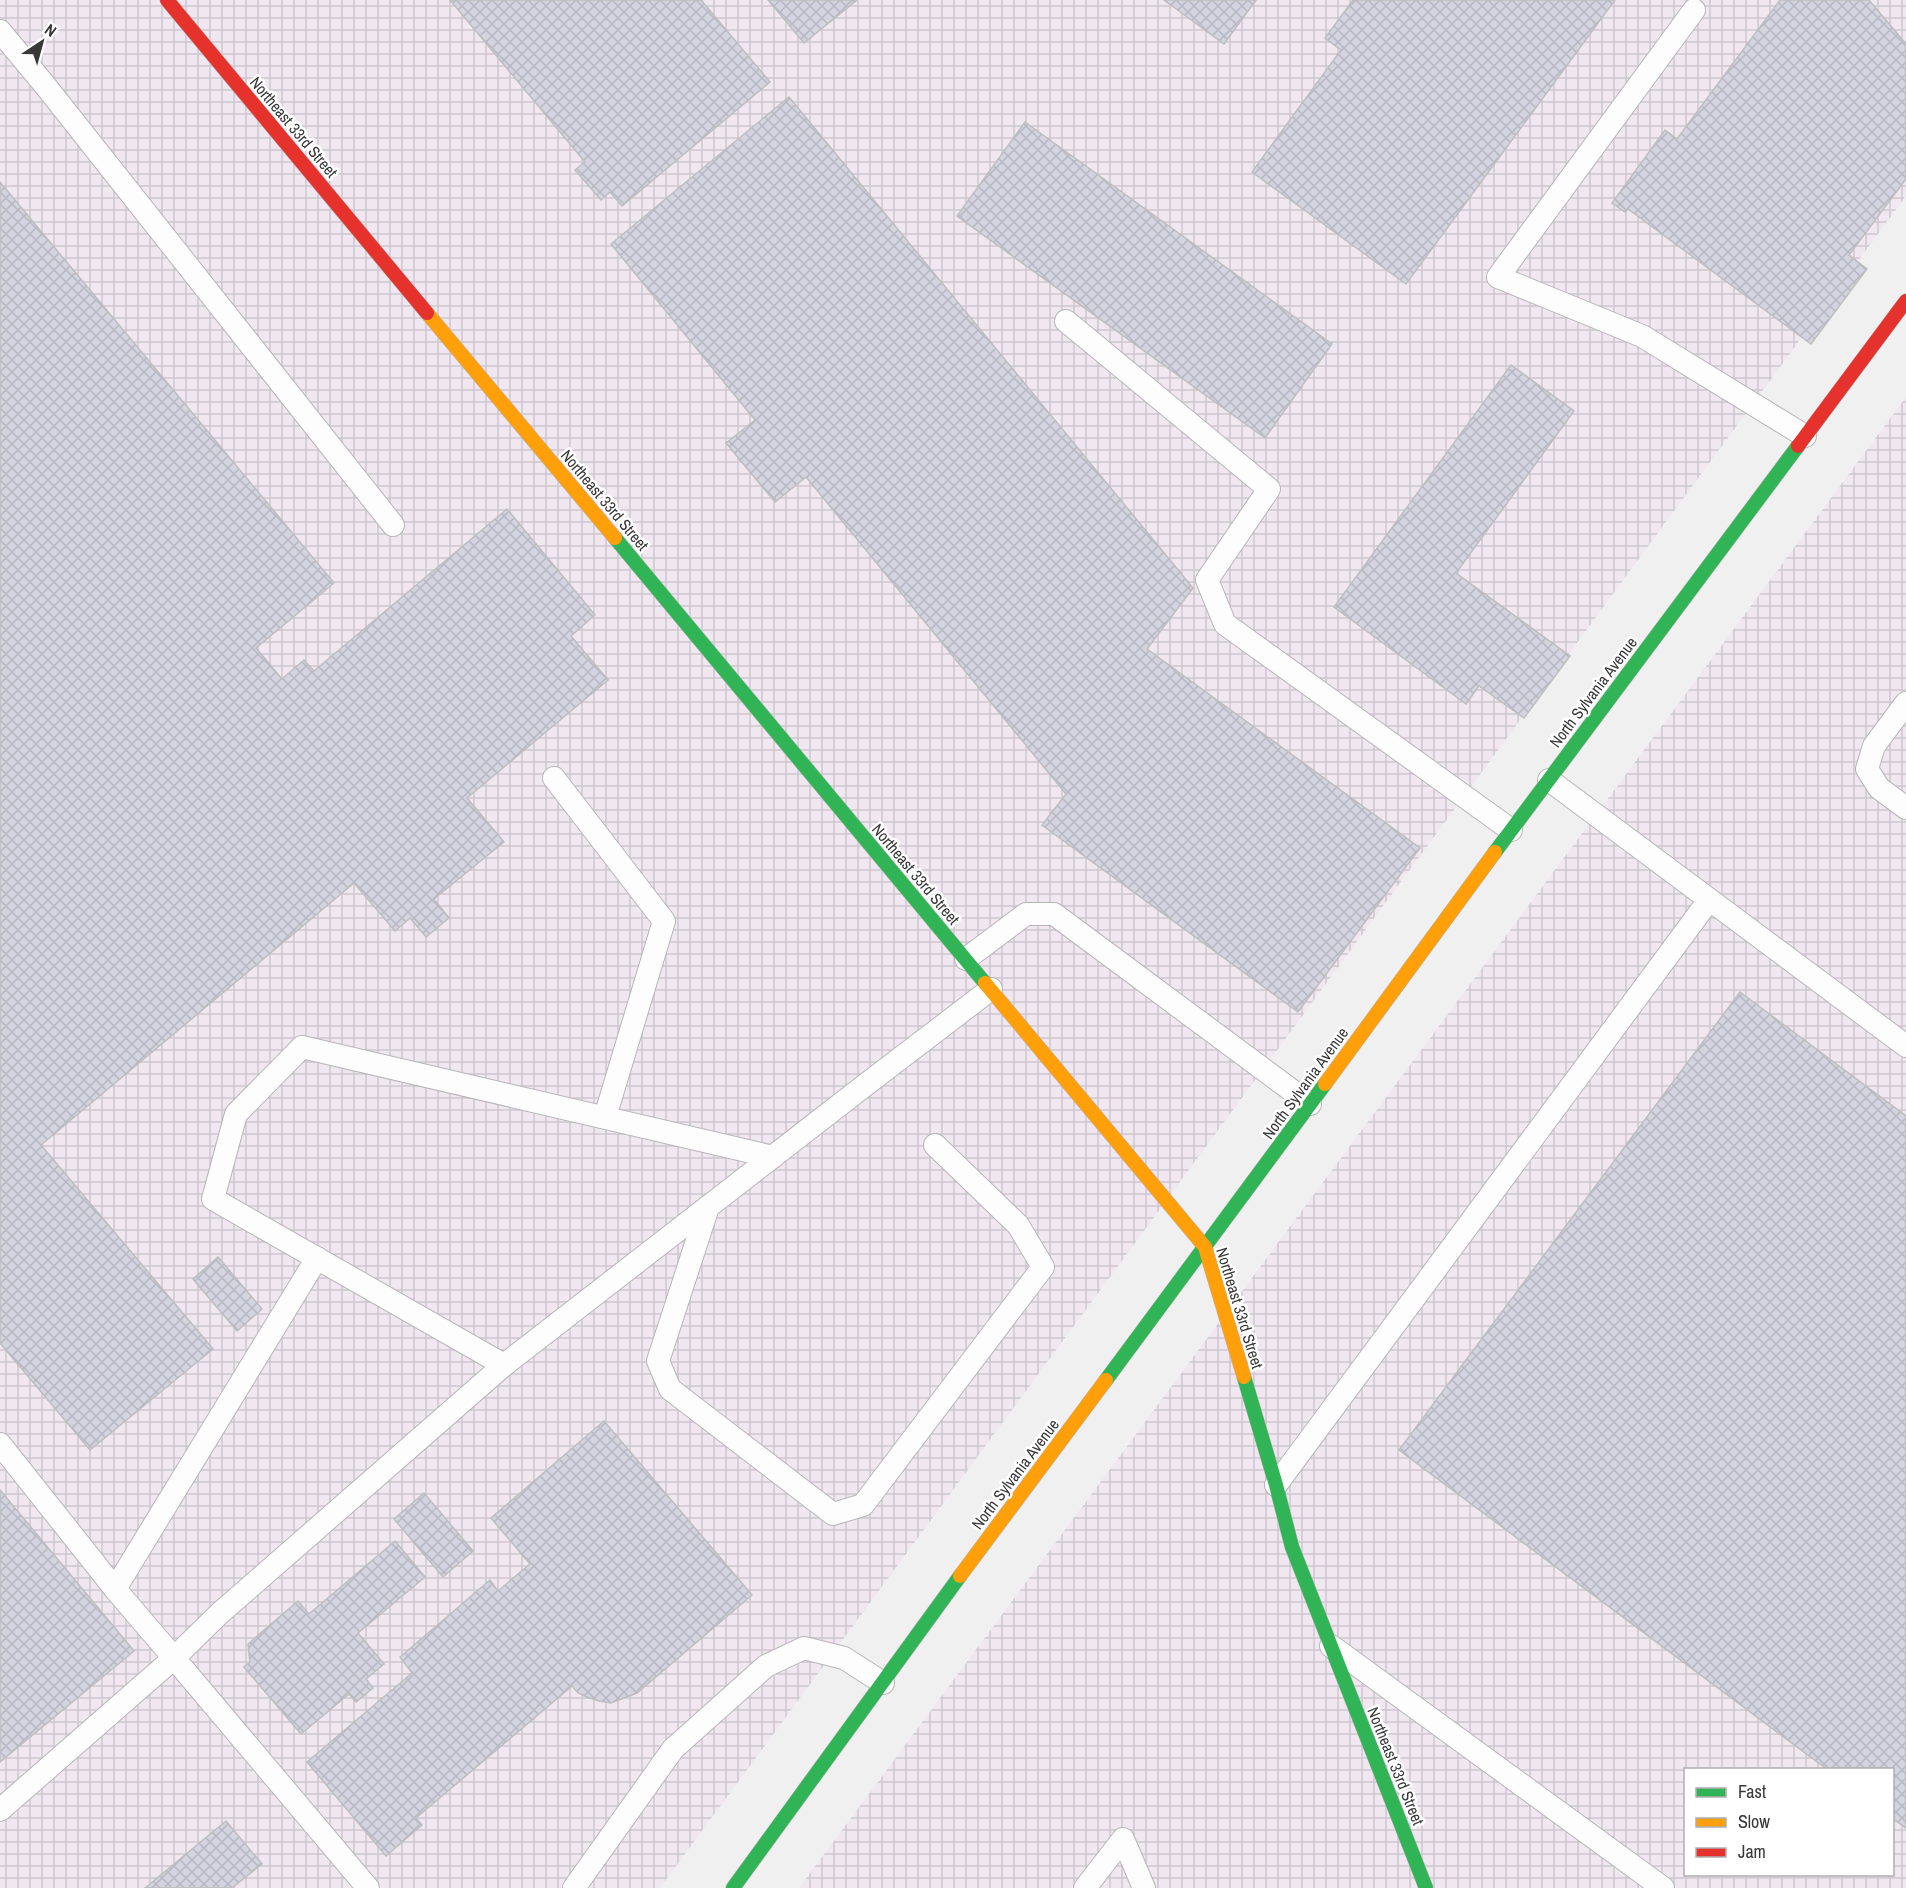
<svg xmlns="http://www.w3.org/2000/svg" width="1906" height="1888" viewBox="0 0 1906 1888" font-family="'Archivo Narrow',sans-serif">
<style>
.industrial{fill:url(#industrial-grid);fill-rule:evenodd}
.building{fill:url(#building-cross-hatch);stroke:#bebebe;stroke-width:1.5}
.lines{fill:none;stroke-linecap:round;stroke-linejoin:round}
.lane-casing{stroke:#b6b6b7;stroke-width:24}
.fast-casing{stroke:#b6b6b7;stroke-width:15}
.slow-casing{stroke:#b6b6b7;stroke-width:15}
.jam-casing{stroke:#b6b6b7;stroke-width:15}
.lane{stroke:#fdfdfd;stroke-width:22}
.fast{stroke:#30b455;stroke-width:14}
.slow{stroke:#ff9f0a;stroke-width:14}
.jam{stroke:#e5322d;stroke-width:14}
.labels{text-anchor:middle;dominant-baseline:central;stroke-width:5;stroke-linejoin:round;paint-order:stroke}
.street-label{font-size:16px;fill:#383839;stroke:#fff}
</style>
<defs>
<pattern id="industrial-grid" width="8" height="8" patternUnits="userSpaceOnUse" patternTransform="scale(1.5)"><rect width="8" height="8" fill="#f1e7f1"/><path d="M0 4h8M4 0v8" fill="none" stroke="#cfc7cf"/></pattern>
<pattern id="building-cross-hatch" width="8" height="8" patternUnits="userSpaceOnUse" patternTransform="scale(1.5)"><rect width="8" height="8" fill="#d3d4e0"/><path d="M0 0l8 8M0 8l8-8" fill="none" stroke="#b6b7c1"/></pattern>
</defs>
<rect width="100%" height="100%" fill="#f0f0f1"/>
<g class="industrial">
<polygon points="0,0 1906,0 1906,196 660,1888 0,1888"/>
<path d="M1906 397V1888H799ZM1686 1770H1892V1874H1686Z"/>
</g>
<g class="building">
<polygon points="450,0 701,0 770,82 622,206 610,192 601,200 575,170 585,162"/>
<polygon points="768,0 857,0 804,43"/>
<polygon points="1164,0 1256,0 1224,44"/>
<polygon points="1353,0 1615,0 1406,284 1252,172 1341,50 1325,38"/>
<polygon points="1780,0 1869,0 1906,44 1906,179 1849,255 1867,269 1811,344 1628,209 1625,212 1612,203 1665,130 1677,139"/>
<polygon points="789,97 1193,588 1147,649 1420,848 1298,1012 1042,825 1066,794 806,477 775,502 726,443 755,420 611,244"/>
<polygon points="1025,122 1332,344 1265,438 957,216"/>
<polygon points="0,182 334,583 256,648 282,679 304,660 314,671 507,509 595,615 571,636 608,680 467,798 504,842 434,899 449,918 426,937 410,918 395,931 354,883 41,1145 213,1349 90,1450 0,1343"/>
<polygon points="1511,365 1574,411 1456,573 1570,656 1524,718 1479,686 1466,704 1334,607"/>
<polygon points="1740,992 1906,1116 1906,1828 1892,1818 1892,1770 1828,1770 1399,1450"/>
<polygon points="218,1257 262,1309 237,1331 193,1279"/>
<polygon points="604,1421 752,1595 637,1693 611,1703 599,1701 587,1697 578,1693 572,1686 416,1818 422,1825 386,1856 307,1762 412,1673 400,1657 490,1580 498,1591 530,1564 491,1518"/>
<polygon points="0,1490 134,1651 0,1762"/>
<polygon points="424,1493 473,1551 443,1577 394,1519"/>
<polygon points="395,1541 425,1577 358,1633 384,1664 366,1679 373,1688 356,1702 349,1694 301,1734 244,1667 250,1662 248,1644 298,1601 309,1614"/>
<polygon points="226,1821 262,1864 232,1888 145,1888"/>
</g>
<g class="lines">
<g class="lane-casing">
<g id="lane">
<polyline points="1694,10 1498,277 1642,336 1805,436"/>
<polyline points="0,31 44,84 393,525"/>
<polyline points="1066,321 1269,489 1207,580 1225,624 1511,830"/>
<polyline points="1906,703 1874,746 1867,769 1879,788 1906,808"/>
<polyline points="554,778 664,921 605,1117"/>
<polyline points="1549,780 1906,1046"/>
<polyline points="966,959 1026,914 1054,914 1310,1104"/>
<polyline points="708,1207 658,1361 670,1389 833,1514 863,1505 1043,1267 1018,1225 935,1145"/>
<polyline points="504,1365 213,1199 236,1114 302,1047 773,1157"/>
<polyline points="0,1444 115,1589 174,1658 219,1614 504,1365 864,1086 991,989"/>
<polyline points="1276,1485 1709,900"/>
<polyline points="115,1589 317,1258"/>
<polyline points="1331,1646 1663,1888"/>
<polyline points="0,1810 174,1658 368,1888"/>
<polyline points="574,1888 673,1749 766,1666 804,1648 844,1658 883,1683"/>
<polyline points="1085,1888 1123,1839 1144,1888"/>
</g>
</g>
<g class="fast-casing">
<g id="fast">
<polyline points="615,538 985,983"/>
<polyline points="1495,852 1798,446"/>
<polyline points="1244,1377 1276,1485 1292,1547 1426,1888"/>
<polyline points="1106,1380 1325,1084"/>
<polyline points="733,1888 960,1576"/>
</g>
</g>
<g class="slow-casing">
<g id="slow">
<polyline points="427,313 615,538"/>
<polyline points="985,983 1205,1247 1244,1377"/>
<polyline points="1325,1084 1495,852"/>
<polyline points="960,1576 1106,1380"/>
</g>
</g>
<g class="jam-casing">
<g id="jam">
<polyline points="167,0 427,313"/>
<polyline points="1798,446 1906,301"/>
</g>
</g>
<use href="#lane" class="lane"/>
<use href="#fast" class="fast"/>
<use href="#slow" class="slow"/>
<use href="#jam" class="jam"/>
</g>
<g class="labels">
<g class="street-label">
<text transform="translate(294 127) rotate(50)">Northeast 33rd Street</text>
<text transform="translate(605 500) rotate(50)">Northeast 33rd Street</text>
<text transform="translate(1593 692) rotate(-53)">North Sylvania Avenue</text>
<text transform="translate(916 874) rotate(50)">Northeast 33rd Street</text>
<text transform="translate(1305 1083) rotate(-54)">North Sylvania Avenue</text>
<text transform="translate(1240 1308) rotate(73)">Northeast 33rd Street</text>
<text transform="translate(1015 1474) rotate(-53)">North Sylvania Avenue</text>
<text transform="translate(1396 1766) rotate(68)">Northeast 33rd Street</text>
</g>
</g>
<rect x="1684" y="1768" width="210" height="108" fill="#ffffff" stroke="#afafb0" stroke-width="1.5"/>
<rect x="1696" y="1788" width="30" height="9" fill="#30b455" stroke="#afafb0" stroke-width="1.5"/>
<text x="1738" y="1798" font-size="18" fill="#383839">Fast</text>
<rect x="1696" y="1818" width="30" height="9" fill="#ff9f0a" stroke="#afafb0" stroke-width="1.5"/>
<text x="1738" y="1828" font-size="18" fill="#383839">Slow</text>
<rect x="1696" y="1848" width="30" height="9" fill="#e5322d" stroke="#afafb0" stroke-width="1.5"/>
<text x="1738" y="1858" font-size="18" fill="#383839">Jam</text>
<g transform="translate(42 42) rotate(36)" stroke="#ffffff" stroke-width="4.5" paint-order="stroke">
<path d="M0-4.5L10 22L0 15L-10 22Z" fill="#383839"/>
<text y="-9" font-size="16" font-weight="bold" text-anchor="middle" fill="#383839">N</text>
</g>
</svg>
